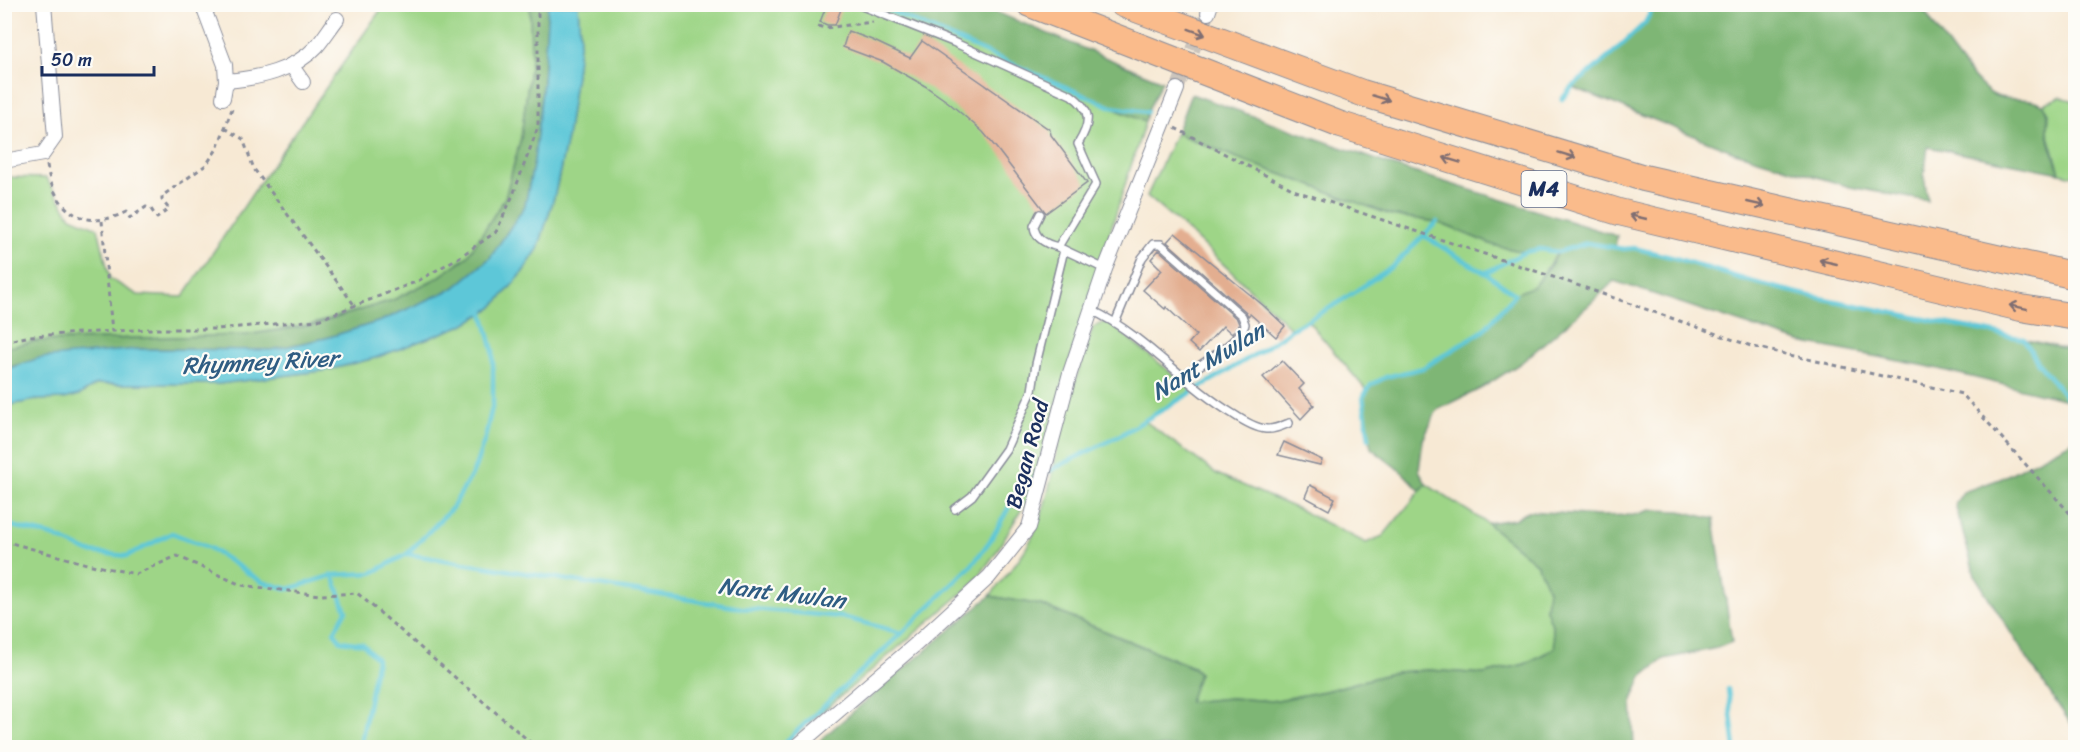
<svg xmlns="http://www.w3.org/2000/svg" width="2080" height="752" viewBox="0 0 2080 752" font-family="Sriracha,sans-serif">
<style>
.green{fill:#9ed587;stroke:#5c8272;stroke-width:1.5}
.forest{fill:#7eb674;stroke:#4c7269;stroke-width:1.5}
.water{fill:#5dc7d8;stroke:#3c7b9b;stroke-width:1.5}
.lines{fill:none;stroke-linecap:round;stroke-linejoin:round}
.stream{stroke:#5dc7d8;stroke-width:4.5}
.building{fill:#e3ae90}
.minor-tunnel{stroke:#cbc4bc;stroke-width:14;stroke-dasharray:14 7;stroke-linecap:butt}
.service-casing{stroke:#898c99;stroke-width:10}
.minor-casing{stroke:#898c99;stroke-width:16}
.motorway-casing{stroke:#898c99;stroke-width:28}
.path{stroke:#898c99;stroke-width:3;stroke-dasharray:4.5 4.5;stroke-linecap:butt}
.service{stroke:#fff;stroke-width:7}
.minor{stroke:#fff;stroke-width:14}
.motorway{stroke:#fabb8b;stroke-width:26}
.oneway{stroke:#7f6e72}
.labels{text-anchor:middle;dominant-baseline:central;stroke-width:4.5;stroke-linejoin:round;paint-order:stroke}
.shield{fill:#fdfcf7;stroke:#5f6c8c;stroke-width:1.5}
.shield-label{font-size:21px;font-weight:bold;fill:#1b2f5e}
.street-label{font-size:22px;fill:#1b2f5e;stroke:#fdfcf7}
.water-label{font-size:24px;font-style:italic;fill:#2f5d83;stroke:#fdfcf7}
</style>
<rect width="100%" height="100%" fill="#fdfcf7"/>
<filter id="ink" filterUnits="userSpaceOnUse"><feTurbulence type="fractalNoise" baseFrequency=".0167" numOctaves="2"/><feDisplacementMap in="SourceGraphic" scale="12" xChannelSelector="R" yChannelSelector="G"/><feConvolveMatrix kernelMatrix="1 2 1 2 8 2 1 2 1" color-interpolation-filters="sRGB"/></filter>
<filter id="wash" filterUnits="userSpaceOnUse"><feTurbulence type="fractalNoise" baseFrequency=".008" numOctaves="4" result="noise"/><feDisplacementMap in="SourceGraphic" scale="24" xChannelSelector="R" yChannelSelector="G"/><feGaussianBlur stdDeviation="1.35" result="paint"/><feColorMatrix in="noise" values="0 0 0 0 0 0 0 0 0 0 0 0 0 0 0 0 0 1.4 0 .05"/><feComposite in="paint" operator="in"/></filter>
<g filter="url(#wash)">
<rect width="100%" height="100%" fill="#f7e9d4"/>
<g class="green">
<polygon points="384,5 530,5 531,59 521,138 505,198 467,257 437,278 393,300 313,324 246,335 36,341 5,348 4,177 46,178 71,217 98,228 110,279 138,295 183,297 265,175"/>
<polygon points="578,5 874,5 1145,122 1084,314 1029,497 995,554 974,583 781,747 5,748 5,406 36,400 64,399 79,395 97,384 219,384 328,370 375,358 463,325 492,308 520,276 538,249 555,194 567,138 576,74 580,36"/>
<polygon points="2060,97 2075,101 2075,176 2060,173 2048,132 2049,113 2043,104"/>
<polygon points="1176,133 1237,158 1391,215 1437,222 1493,245 1525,252 1540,249 1558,252 1534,286 1515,294 1483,331 1423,368 1386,377 1371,385 1367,391 1308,321 1292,329 1188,231 1147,196"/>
<path d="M1107 321 1194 391 1145 421 1217 474 1300 510 1366 543 1383 536 1426 484 1487 523 1537 564 1548 589 1546 609 1552 625 1555 648 1525 664 1484 674 1429 670 1396 672 1325 691 1272 701 1231 698 1188 702 1199 673 1194 667 1041 605 990 596C1006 575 1025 555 1035 531 1050 497 1054 460 1063 424 1071 391 1083 359 1093 327Z"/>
</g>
<g class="forest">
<path d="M1655 4 1921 5C1934 27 1972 82 1992 94 2008 104 2032 93 2045 107 2050 114 2048 121 2048 129 2048 143 2056 160 2060 173L1928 147 1924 176 1928 201 1850 187 1732 151 1572 87 1610 56 1645 23Z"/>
<polygon points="530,5 548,5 543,82 534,161 525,206 490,258 454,288 381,321 326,338 271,350 140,349 16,365 5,370 4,348 36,341 246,335 313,325 393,300 437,278 467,257 505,198 521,138 531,59"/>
<polygon points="874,5 979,5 1162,81 1147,112 1145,122"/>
<polygon points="1191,94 1394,166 1617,236 1615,247 1624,249 1634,248 1675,258 1749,281 1809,296 1976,328 2075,351 2075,402 1926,366 1799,342 1614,281 1589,305 1521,363 1482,388 1437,410 1423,440 1419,470 1426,484 1420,491 1403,473 1371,448 1363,397 1371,385 1386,377 1423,368 1483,331 1515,294 1534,286 1552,263 1558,252 1540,249 1525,252 1493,245 1437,222 1391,215 1237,158 1176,133"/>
<polygon points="2075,440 2075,730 2028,660 1975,576 1955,504 1963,492 2000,479"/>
<polygon points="1651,510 1681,511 1714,519 1732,642 1717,648 1664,659 1642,677 1632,700 1634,747 813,747 835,727 990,596 1041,605 1194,668 1199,673 1189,702 1231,698 1272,701 1325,691 1396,672 1429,670 1484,674 1525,664 1555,648 1552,625 1546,609 1548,589 1537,564 1487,523 1514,519 1530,511 1598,516 1634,515"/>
</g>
<polygon class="water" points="548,5 578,5 580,36 576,74 567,138 555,194 538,249 520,276 492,308 463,325 375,358 328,370 219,384 97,384 79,395 64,399 36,400 5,406 5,370 39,358 105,352 140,349 271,350 326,338 381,321 454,288 490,258 525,206 534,161 543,82"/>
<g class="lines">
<g class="stream">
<polyline points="874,4 1112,107 1147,112"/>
<polyline points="1562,99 1572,87 1610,56 1645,23 1655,4"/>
<polyline points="1485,273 1525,252 1540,249 1558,252 1587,243 1624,249 1634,248 1675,258 1749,281 1810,296 2024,339 2038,363 2076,409"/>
<polyline points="1369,439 1363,397 1371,385 1386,377 1423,368 1483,331 1515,294 1485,273 1424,236"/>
<polyline points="4,524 53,536 89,552 127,556 172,533 210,548 262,582 289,589 333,575 372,573 407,554 741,608 842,617 902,633 972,565 992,538 1021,485 1117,437 1264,349 1292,329 1338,303 1393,266 1437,222"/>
<polyline points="407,554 452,508 473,473 485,438 493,403 493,351 483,313"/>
<polyline points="333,575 346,611 334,632 341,641 363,644 377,659 360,748"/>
<polyline points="1728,689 1735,748"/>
<polyline points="779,748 902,633"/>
</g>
</g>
<g id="blocks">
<g class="building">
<polygon points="827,4 843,4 835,25 827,25 820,22"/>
<polygon points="848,31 872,40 910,58 922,41 1050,130 1051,135 1087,183 1046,213 997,149 983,132 948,102 925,86 883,62 843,47"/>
<polygon points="1175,233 1264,306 1285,326 1276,337 1250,314 1248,316 1246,312 1167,242"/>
<polygon points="1159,250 1237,319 1239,324 1232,334 1223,326 1199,352 1189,343 1196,335 1166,307 1165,309 1143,290 1162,270 1151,259"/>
<polygon points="1282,361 1304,384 1299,389 1314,405 1301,419 1263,377"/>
<polygon points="1284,442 1322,460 1320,465 1278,455"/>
<polygon points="1310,485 1335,498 1329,510 1305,497"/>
</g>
</g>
</g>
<g filter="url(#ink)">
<use href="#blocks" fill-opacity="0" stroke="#898c99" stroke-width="1.5"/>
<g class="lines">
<polyline class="minor-tunnel" points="1177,89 1208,13"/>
<g class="service-casing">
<g id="service">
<path d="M857 4 953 42 1071 95C1092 110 1091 123 1078 144L1096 184 1058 247 1105 269"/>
<path d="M1040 214 1034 226C1035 239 1046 244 1058 247"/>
<path d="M1091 310C1144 334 1183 384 1233 414 1242 420 1255 428 1266 429 1274 430 1282 426 1289 423"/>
<path d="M1115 323 1142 258 1153 244H1161L1242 316 1245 324C1243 339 1197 368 1182 376"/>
<polyline points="955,509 972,496 1006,449 1032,391 1036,364 1064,250"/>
</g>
</g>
<g class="minor-casing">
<g id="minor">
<polyline points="202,4 225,65 226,81 223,98"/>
<polyline points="1208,13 1211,4"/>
<polyline points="291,65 303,82"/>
<path d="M226 81C259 78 294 71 317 46 324 38 330 28 337 19"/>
<polyline points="4,161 43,154 55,137 44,4"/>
<polyline points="795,748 915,645 989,577 1029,527 1070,373 1105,269 1177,89"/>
</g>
</g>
<g class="motorway-casing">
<g id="motorway">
<polyline points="1030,4 1341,125 1619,212 2021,308 2076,317"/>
<polyline points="1123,4 1362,93 1644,178 2076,276"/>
</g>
</g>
<g class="path">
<polyline points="818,26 825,28 873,22"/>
<polyline points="225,128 243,139 254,169 355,306"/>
<polyline points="1175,128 1296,191 1574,284 1754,347 1962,394 2076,520"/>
<path d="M47 165C53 209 83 233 126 212L130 218 146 207 151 209 157 218 169 209 162 200V196L206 165 217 149 232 109"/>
<polyline points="102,221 112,332"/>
<polyline points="4,342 30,336 150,329 217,329 318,320 418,281 461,256 496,232 513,195 538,127 538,4"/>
<polyline points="4,541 87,564 136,574 177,556 241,585 320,595 357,593 537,748"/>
</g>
<use href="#service" class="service"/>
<use href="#minor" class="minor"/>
<use href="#motorway" class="motorway"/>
</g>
<defs><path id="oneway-shaft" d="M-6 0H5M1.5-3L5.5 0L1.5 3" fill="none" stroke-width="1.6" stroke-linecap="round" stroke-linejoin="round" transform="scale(1.5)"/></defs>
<g class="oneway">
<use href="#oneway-shaft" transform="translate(1197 32) rotate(20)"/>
<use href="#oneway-shaft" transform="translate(1381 98) rotate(17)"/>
<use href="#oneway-shaft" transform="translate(1567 155) rotate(17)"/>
<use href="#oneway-shaft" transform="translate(1452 160) rotate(-163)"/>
<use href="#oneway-shaft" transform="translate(1756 204) rotate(13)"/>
<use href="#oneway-shaft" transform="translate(1638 217) rotate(-167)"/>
<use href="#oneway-shaft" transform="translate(1828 262) rotate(-167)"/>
<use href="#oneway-shaft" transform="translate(2018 307) rotate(-168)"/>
</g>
</g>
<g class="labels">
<rect class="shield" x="1521.5" y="171" width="45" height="36" rx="4.5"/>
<g class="shield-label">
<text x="1544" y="189">M4</text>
</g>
<g class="street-label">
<text transform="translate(1027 454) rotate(-75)">Began Road</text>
</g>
<g class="water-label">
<text transform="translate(1208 361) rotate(-31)">Nant Mwlan</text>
<text transform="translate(260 362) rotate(-3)">Rhymney River</text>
<text transform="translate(782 593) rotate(7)">Nant Mwlan</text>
</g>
</g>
<rect width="2080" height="752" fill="none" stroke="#fdfcf7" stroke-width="24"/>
<path d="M42 66v9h112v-9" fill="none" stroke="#1b2f5e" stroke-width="3"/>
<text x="51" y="66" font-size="18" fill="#1b2f5e" stroke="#fdfcf7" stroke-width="4.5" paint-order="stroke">50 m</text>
</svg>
